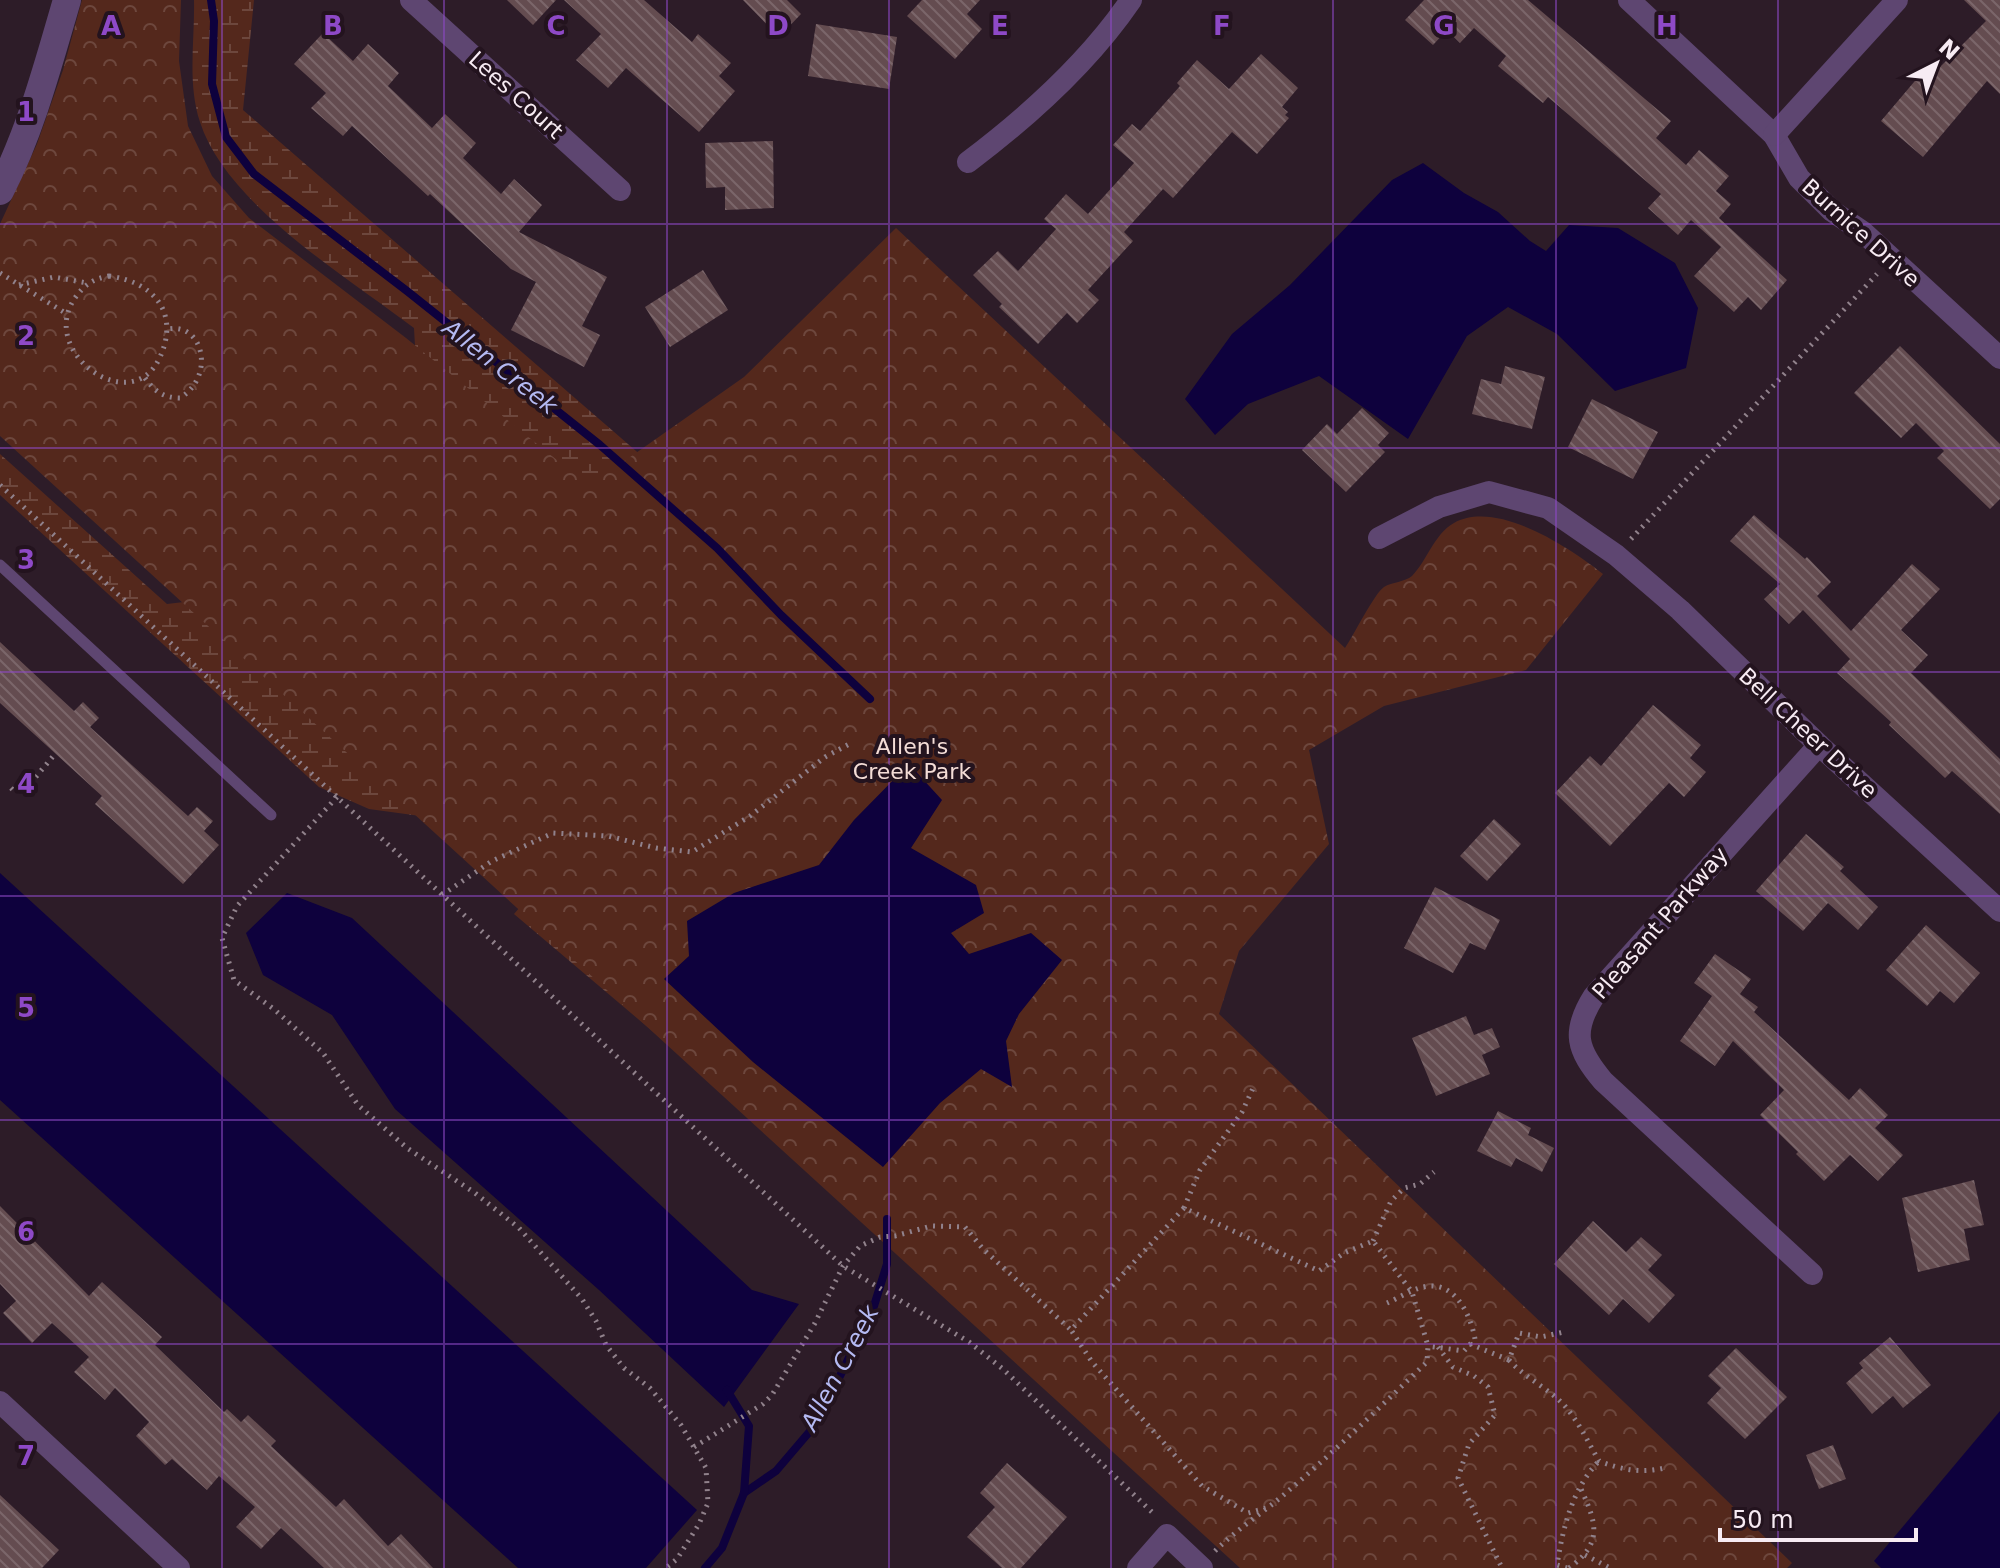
<svg xmlns="http://www.w3.org/2000/svg" width="2000" height="1568" viewBox="0 0 2000 1568" font-family="'DejaVu Sans',sans-serif">
<style>
.wetland{fill:url(#wetland-marsh)}
.park{fill:url(#park-crowns)}
.water{fill:#0e013d}
.lines{fill:none;stroke-linecap:round;stroke-linejoin:round}
.stream{stroke:#0e013d;stroke-width:8}
.building{fill:url(#building-back-hatch)}
.path{stroke:#91828c;stroke-width:5;stroke-dasharray:2 6;stroke-linecap:butt}
.service{stroke:#5e4671;stroke-width:11}
.minor{stroke:#5e4671;stroke-width:22}
.tertiary{stroke:#5e4671;stroke-width:28}
.grid{fill:none;stroke:#8e49c7;stroke-width:2;stroke-opacity:0.55}
.labels{text-anchor:middle;dominant-baseline:central;stroke-width:8;stroke-linejoin:round;paint-order:stroke}
.street-label{font-size:22px;fill:#f7ebf3;stroke:#23131e}
.park-label{font-size:22px;fill:#f3dcd6;stroke:#23131e}
.water-label{font-size:24px;font-style:italic;fill:#b4b9f2;stroke:#23131e}
.grid-label{font-size:26px;text-anchor:middle;font-weight:bold;fill:#8e49c7;stroke:#23131e;stroke-width:8;stroke-linejoin:round;paint-order:stroke}
</style>
<defs>
<pattern id="wetland-marsh" width="20" height="14" patternUnits="userSpaceOnUse" patternTransform="scale(2)"><rect width="20" height="14" fill="#54281c"/><path d="M1 5h8M5 5V1M11 12h8M15 12V8" fill="none" stroke="#6d473d"/></pattern>
<pattern id="park-crowns" width="20" height="18" patternUnits="userSpaceOnUse" patternTransform="scale(2)"><rect width="20" height="18" fill="#54281c"/><path d="M2 6a3 3 0 1 1 6 0M12 15a3 3 0 1 1 6 0" fill="none" stroke="#6d473d"/></pattern>
<pattern id="building-back-hatch" width="6" height="6" patternUnits="userSpaceOnUse" patternTransform="scale(2)"><rect width="6" height="6" fill="#644c50"/><path d="M-1 5l2 2M0 0l6 6M5-1l2 2" fill="none" stroke="#7b666a"/></pattern>
</defs>
<rect width="100%" height="100%" fill="#2d1c28"/>
<path class="wetland" d="M194 0H254L243 110 696 503 872 1217 514 914 534 891 479 824 369 809 319 787 0 495V454L167 604 184 602 415 346 414 328C347 277 226 204 200 122 187 83 195 40 194 0Z"/>
<path class="park" d="M82 0H181L179 61 188 126 212 176 249 218 406 338 589 486 744 377 896 228 1345 648C1354 635 1374 594 1384 587 1392 582 1405 582 1412 576 1427 561 1434 534 1454 523 1497 499 1570 548 1603 574L1526 670 1384 706 1309 750 1329 844 1239 951 1219 1014 1792 1563 1787 1568H1240L0 436V224L37 144 63 70Z"/>
<g class="water">
<polygon points="1423,163 1464,193 1498,212 1530,241 1546,251 1569,225 1618,228 1675,263 1698,308 1686,368 1615,391 1557,334 1508,307 1467,336 1408,439 1319,376 1248,404 1215,435 1185,399 1232,334 1290,285 1392,180"/>
<polygon points="909,764 942,800 911,848 976,885 984,913 951,933 969,954 1031,933 1062,960 1019,1014 1006,1041 1012,1087 981,1069 940,1103 883,1167 753,1062 664,979 689,956 687,921 734,893 819,865 854,820"/>
<polygon points="0,873 697,1510 646,1568 518,1568 0,1100"/>
<polygon points="287,893 352,918 752,1290 799,1304 724,1407 599,1290 395,1109 332,1015 263,975 246,933"/>
<polygon points="2000,1411 2000,1568 1881,1568 1874,1561"/>
</g>
<g class="lines">
<g class="stream">
<polyline points="211,0 214,21 212,84 226,137 254,174 407,291 600,445 717,548 781,615 870,699"/>
<polyline points="744,1493 776,1471 811,1430 841,1374 874,1306 887,1264 887,1219"/>
<polyline points="705,1568 722,1548 744,1493 749,1426 727,1390"/>
</g>
</g>
<g class="building">
<polygon points="507,0 556,0 533,25"/>
<polygon points="564,0 644,0 692,42 698,34 731,63 719,76 735,91 699,132 626,68 608,88 576,60 601,34"/>
<polygon points="743,0 787,0 801,14 779,37"/>
<polygon points="922,0 980,0 967,14 982,29 955,59 907,16"/>
<polygon points="1424,0 1528,0 1671,121 1656,138 1686,165 1699,150 1729,176 1716,191 1731,204 1719,218 1787,280 1761,310 1748,297 1734,312 1694,276 1721,247 1691,220 1678,235 1648,208 1661,194 1548,97 1543,103 1498,66 1506,56 1474,28 1460,43 1447,30 1433,45 1405,20"/>
<polygon points="1964,0 2000,0 2000,94 1987,81 1923,157 1881,121 1925,69 1932,75 1986,21"/>
<polygon points="816,24 897,37 889,89 808,76"/>
<polygon points="323,33 353,61 368,44 399,73 388,86 432,128 445,114 476,143 463,158 501,194 514,179 542,205 519,232 607,277 582,326 600,335 584,367 511,330 536,282 511,269 430,194 428,196 352,126 343,136 311,108 326,93 294,64"/>
<polygon points="1261,54 1298,88 1282,107 1288,112 1285,115 1289,118 1257,154 1232,132 1173,198 1163,189 1124,232 1133,241 1088,290 1099,300 1077,323 1067,313 1038,344 999,307 1002,304 973,275 998,251 1018,271 1056,229 1044,219 1066,194 1088,214 1134,163 1113,145 1132,124 1140,131 1180,86 1177,83 1197,60 1229,89"/>
<polygon points="773,141 774,208 725,210 725,187 706,188 705,143"/>
<polygon points="703,270 728,310 670,347 645,307"/>
<polygon points="1900,346 2000,444 2000,499 1990,509 1937,458 1944,451 1916,423 1901,438 1854,393"/>
<polygon points="1505,366 1545,377 1532,429 1472,414 1481,379 1501,384"/>
<polygon points="1592,399 1658,432 1633,479 1568,447"/>
<polygon points="1362,408 1389,433 1378,445 1385,452 1346,492 1302,450 1327,424 1337,434"/>
<polygon points="1754,515 1805,559 1807,557 1831,582 1817,596 1851,631 1912,564 1940,589 1901,630 1928,655 1911,673 2000,759 2000,814 1952,771 1945,778 1889,725 1891,722 1837,673 1850,659 1803,610 1789,624 1764,599 1780,584 1730,541"/>
<polygon points="0,642 74,711 83,702 99,718 90,727 188,816 197,807 213,821 204,831 219,845 183,884 95,804 102,796 0,703"/>
<polygon points="1653,705 1701,745 1690,758 1706,772 1684,797 1669,783 1610,846 1555,793 1590,756 1601,766"/>
<polygon points="1494,819 1521,844 1487,881 1460,856"/>
<polygon points="1806,834 1844,867 1840,871 1878,907 1858,930 1828,903 1803,931 1756,891"/>
<polygon points="1435,887 1500,920 1485,950 1470,943 1453,973 1404,948"/>
<polygon points="1926,925 1980,973 1954,1003 1940,991 1927,1006 1886,970"/>
<polygon points="1715,954 1751,979 1740,994 1758,1007 1754,1012 1849,1100 1860,1088 1888,1115 1875,1128 1903,1155 1878,1181 1850,1155 1824,1181 1796,1154 1798,1152 1760,1115 1784,1090 1733,1041 1715,1066 1680,1041 1712,996 1694,983"/>
<polygon points="1466,1016 1474,1035 1492,1028 1500,1047 1482,1055 1490,1074 1436,1096 1412,1038"/>
<polygon points="1498,1111 1531,1128 1528,1135 1554,1148 1542,1172 1516,1158 1511,1167 1477,1151"/>
<polygon points="1974,1180 1984,1225 1964,1229 1970,1260 1918,1272 1902,1198"/>
<polygon points="0,1206 89,1296 102,1282 162,1337 155,1345 224,1412 227,1409 241,1422 248,1415 276,1441 271,1446 336,1507 344,1499 388,1546 401,1534 433,1568 324,1568 281,1528 261,1549 236,1527 255,1507 219,1476 207,1490 172,1459 165,1465 136,1436 149,1422 115,1388 105,1400 74,1372 89,1357 52,1323 32,1343 3,1313 16,1301 0,1284"/>
<polygon points="1593,1221 1626,1252 1641,1237 1662,1255 1648,1270 1675,1295 1649,1323 1623,1299 1609,1315 1554,1264"/>
<polygon points="1890,1337 1931,1385 1903,1408 1893,1396 1872,1414 1846,1383 1863,1368 1859,1363"/>
<polygon points="1736,1348 1787,1397 1745,1439 1707,1403 1721,1388 1708,1376"/>
<polygon points="1833,1445 1846,1479 1819,1489 1806,1455"/>
<polygon points="1007,1463 1067,1517 1021,1568 1002,1568 967,1537 995,1507 980,1493"/>
<polygon points="0,1495 59,1550 42,1568 0,1568"/>
</g>
<g class="lines">
<g class="path">
<polyline points="0,273 67,314"/>
<path d="M109 276C154 282 180 313 160 357 132 420 37 352 75 298 85 284 93 279 109 276Z"/>
<polyline points="19,285 54,277 87,283"/>
<path d="M145 378C154 391 164 398 180 398 216 376 203 322 168 329"/>
<polyline points="0,485 843,1266 969,1342 1003,1369 1155,1515"/>
<polyline points="1631,539 1877,274"/>
<polyline points="11,788 15,792 29,785 55,754"/>
<polyline points="337,797 237,906 222,938 234,980 275,1010 323,1053 358,1105 407,1148 475,1193 519,1228 582,1299 596,1321 606,1345 624,1368 650,1388 681,1425 706,1468 708,1503 699,1524 677,1559 666,1568"/>
<polyline points="442,895 492,861 553,833 608,836 656,848 692,852 750,816 825,757 853,742"/>
<polyline points="1184,1208 1200,1170 1242,1112 1255,1084"/>
<polyline points="1373,1241 1391,1201 1404,1188 1420,1184 1434,1172"/>
<path d="M1387 1303C1399 1298 1415 1287 1429 1286 1457 1284 1471 1317 1475 1339L1464 1351 1428 1346"/>
<polyline points="1470,1344 1509,1360 1519,1333 1541,1337 1564,1332"/>
<polyline points="1438,1347 1453,1367 1474,1376 1488,1387 1495,1415 1469,1444 1458,1478 1502,1568"/>
<path d="M1509 1360C1525 1378 1548 1388 1564 1405 1579 1422 1588 1442 1599 1461 1622 1470 1643 1474 1668 1467"/>
<polyline points="694,1447 763,1404 772,1395 815,1323 843,1266 860,1246 880,1237 895,1236 931,1226 965,1227 983,1249 1071,1330"/>
<path d="M1215 1551C1237 1529 1263 1513 1287 1492 1335 1451 1381 1406 1427 1362L1428 1346 1412 1292 1373 1241 1344 1253 1319 1271 1184 1208 1071 1330 1092 1362 1202 1486 1248 1513 1270 1507"/>
<polyline points="1585,1555 1610,1568"/>
<path d="M1567 1568 1557 1565C1563 1528 1572 1489 1599 1461"/>
<path d="M1569 1568C1603 1543 1597 1524 1581 1489"/>
</g>
<polyline class="service" points="0,565 271,815"/>
<g class="minor">
<polyline points="411,0 620,190"/>
<polyline points="1629,0 1774,135 1799,178 1832,211 1863,232 2000,358"/>
<polyline points="1774,135 1897,0"/>
<path d="M968 162C1029 116 1088 63 1131 0"/>
<polyline points="1379,538 1439,507 1489,492 1548,508 1616,555 1680,610 1819,745 2000,911"/>
<path d="M1812 1274 1603 1081C1577 1050 1571 1032 1594 996L1819 745"/>
<polyline points="0,1402 179,1568"/>
<polyline points="1138,1568 1167,1535 1202,1568"/>
</g>
<path class="tertiary" d="M0 191C31 130 48 65 67 0"/>
</g>
<path class="grid" d="M222 0V1568M444 0V1568M667 0V1568M889 0V1568M1111 0V1568M1333 0V1568M1556 0V1568M1778 0V1568M0 224H2000M0 448H2000M0 672H2000M0 896H2000M0 1120H2000M0 1344H2000"/>
<g class="labels">
<g class="street-label">
<text transform="translate(516 95) rotate(42)">Lees Court</text>
<text transform="translate(1861 233) rotate(42)">Burnice Drive</text>
<text transform="translate(1808 733) rotate(43)">Bell Cheer Drive</text>
<text transform="translate(1660 923) rotate(-49)">Pleasant Parkway</text>
</g>
<g class="park-label">
<text x="912" y="746">Allen's<tspan x="912" dy="25">Creek Park</tspan></text>
</g>
<g class="water-label">
<text transform="translate(500 367) rotate(38)">Allen Creek</text>
<text transform="translate(840 1368) rotate(-62)">Allen Creek</text>
</g>
</g>
<g class="grid-label">
<text x="111" y="35">A</text>
<text x="333" y="35">B</text>
<text x="556" y="35">C</text>
<text x="778" y="35">D</text>
<text x="1000" y="35">E</text>
<text x="1222" y="35">F</text>
<text x="1444" y="35">G</text>
<text x="1667" y="35">H</text>
<text x="26" y="121">1</text>
<text x="26" y="345">2</text>
<text x="26" y="569">3</text>
<text x="26" y="793">4</text>
<text x="26" y="1017">5</text>
<text x="26" y="1241">6</text>
<text x="26" y="1465">7</text>
</g>
<g transform="translate(1936 64) rotate(42)" stroke="#23131e" stroke-width="6" paint-order="stroke">
<path d="M0-6L14 30L0 20L-14 30Z" fill="#f7ebf3"/>
<text y="-12" font-size="22" font-weight="bold" text-anchor="middle" fill="#f7ebf3">N</text>
</g>
<path d="M1720 1528v12h196v-12" fill="none" stroke="#f7ebf3" stroke-width="4"/>
<text x="1732" y="1528" font-size="24" fill="#f7ebf3" stroke="#23131e" stroke-width="6" paint-order="stroke">50 m</text>
</svg>
